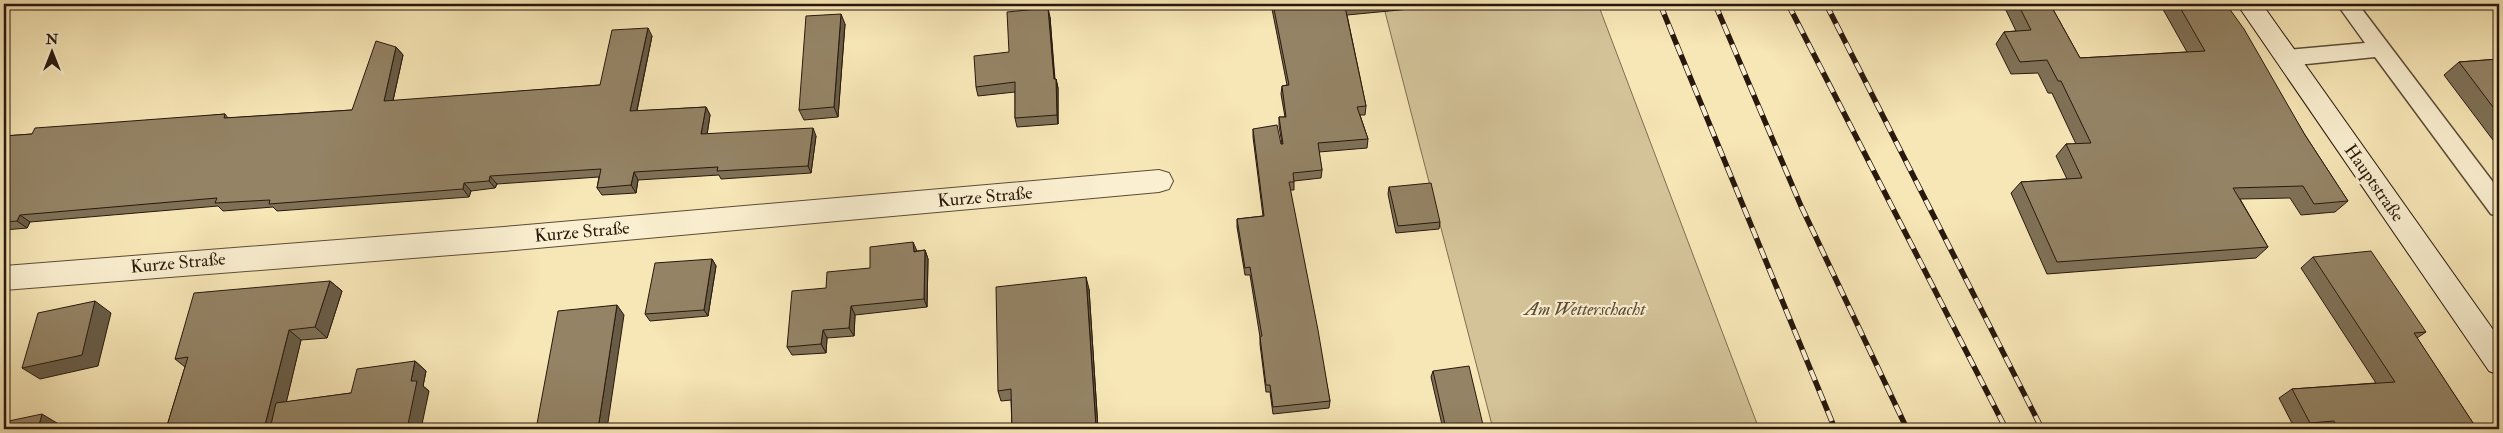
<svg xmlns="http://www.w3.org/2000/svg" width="2503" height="433" viewBox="0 0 2503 433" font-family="'IM FELL Double Pica',serif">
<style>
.green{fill:#d4c399;stroke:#7e6e53}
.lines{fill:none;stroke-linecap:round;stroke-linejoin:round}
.lane-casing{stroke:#5c4c37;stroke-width:3}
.street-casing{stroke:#5c4c37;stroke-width:2}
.secondary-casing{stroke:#28180d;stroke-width:2}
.lane{fill:#faefd0;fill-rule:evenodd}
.street{fill:#faefd0;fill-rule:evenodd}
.secondary{fill:#faefd0;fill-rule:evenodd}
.rail-casing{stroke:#28180d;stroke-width:5.5}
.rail{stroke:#faefd0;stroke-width:4;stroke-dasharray:11;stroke-linecap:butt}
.wall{fill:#7f7157;stroke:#28180d}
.shaded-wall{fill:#685c47;stroke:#28180d}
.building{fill:#948365;stroke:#28180d}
.labels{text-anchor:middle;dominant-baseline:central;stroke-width:4.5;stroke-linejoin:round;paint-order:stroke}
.street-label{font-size:18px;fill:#28180d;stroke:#faefd0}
.park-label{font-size:18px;font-style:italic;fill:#5c4b37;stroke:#faefd0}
</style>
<rect width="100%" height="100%" fill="#f7e6b6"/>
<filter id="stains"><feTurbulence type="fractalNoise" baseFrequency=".004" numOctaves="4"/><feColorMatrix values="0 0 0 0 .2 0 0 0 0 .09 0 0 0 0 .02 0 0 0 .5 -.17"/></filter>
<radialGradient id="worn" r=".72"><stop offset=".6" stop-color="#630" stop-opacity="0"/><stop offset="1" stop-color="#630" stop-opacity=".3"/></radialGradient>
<polygon class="green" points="1383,4 1598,4 1759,429 1493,429"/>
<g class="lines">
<g class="lane-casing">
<polygon id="lane" points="2337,4 2358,4 2499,190 2499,216 2491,214 2375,57 2287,66 2280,64 2277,58 2280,52 2287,50 2365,43"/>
</g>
<g class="street-casing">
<polygon id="street" points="1159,170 1169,173 1173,181 1169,189 1159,192 515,250 4,290 4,266 515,226"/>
</g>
<g class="secondary-casing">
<polygon id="secondary" points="2237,4 2262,4 2499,338 2499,375 2489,371"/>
</g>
<use href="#lane" class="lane"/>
<use href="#street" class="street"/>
<use href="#secondary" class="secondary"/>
<g class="rail-casing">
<g id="rail">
<polyline points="1660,4 1835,429"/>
<polyline points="1715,4 1801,206 1907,429"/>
<polyline points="1788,4 2006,429"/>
<polyline points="1826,4 2042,429"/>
</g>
</g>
<use href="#rail" class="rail"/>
</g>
<g class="wall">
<polygon points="1271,4 1410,4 1410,9 1347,15 1366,106 1365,115 1360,115 1368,139 1367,148 1319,152 1322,170 1321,178 1294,181 1294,190 1290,190 1330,401 1329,408 1273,414 1270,392 1266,392 1260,344 1260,337 1250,275 1245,275 1237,227 1237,219 1263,216 1253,137 1253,129 1282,144 1279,126 1279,117 1285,117 1281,94 1282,86 1287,85"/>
<polygon points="2003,4 2050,4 2080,58 2187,52 2160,4 2226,4 2305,135 2348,201 2335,212 2301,215 2290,198 2240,199 2268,247 2256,258 2047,274 2011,193 2021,182 2067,179 2056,156 2066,144 2076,144 2052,93 2048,93 2038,73 2011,74 1996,44 2004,32 2016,31"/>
<polygon points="1050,17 1055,79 1056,79 1058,88 1058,124 1017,127 1015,118 1015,92 978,96 976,87 1009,52"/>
<polygon points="845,24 838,117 804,120 799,110"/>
<polygon points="652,36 637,111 706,107 710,115 707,134 816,136 811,173 721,179 719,175 638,180 636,193 602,195 597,188 599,177 497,184 495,188 471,191 469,197 277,211 273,207 223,211 218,206 30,222 27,228 4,230 4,136 32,134 225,114 228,118 352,110 396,47 403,55 393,101 600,85"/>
<polygon points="2499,59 2499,148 2444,75 2459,62"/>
<polygon points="1389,187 1440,222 1439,229 1396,233 1388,194"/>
<polygon points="925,250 928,259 927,307 855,315 854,336 827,338 826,353 792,355 787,347 826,288 917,251"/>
<polygon points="2313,257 2426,332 2417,338 2477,429 2295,429 2279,398 2292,389 2376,383 2301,268"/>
<polygon points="712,259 716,266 708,316 650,321 645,314"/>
<polygon points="330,281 342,291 327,338 301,340 286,402 351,393 415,361 426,371 423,386 429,391 166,429 185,367 175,359"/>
<polygon points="1089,289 1098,429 1012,429 1011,400 1001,401 998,391"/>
<polygon points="1433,371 1484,429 1443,429 1431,377"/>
</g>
<g class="shaded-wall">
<polygon points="1048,8 1050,17 1055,88 1054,79"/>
<polygon points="841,14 845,24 838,117 834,107"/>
<polygon points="648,28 652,36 635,119 630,111"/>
<polygon points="396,47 403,55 391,109 384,101"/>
<polygon points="1056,79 1058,88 1058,124 1057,115"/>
<polygon points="706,107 710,115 706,142 701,134"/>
<polygon points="813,128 816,136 811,173 808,166"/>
<polygon points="634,172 638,180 636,193 631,185"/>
<polygon points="490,176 497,184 495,188 489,181"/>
<polygon points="464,183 471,191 469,197 463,189"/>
<polygon points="20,215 30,222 27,228 17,221"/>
<polygon points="913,242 917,251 914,252"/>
<polygon points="925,250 928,259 927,307 924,299"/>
<polygon points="712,259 716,266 708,316 704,310"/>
<polygon points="1086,277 1089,289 1098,429 1097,429 1096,427"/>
<polygon points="330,281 342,291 327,338 315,327"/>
<polygon points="95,301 111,313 98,366 40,379 22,368"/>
<polygon points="617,305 624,315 607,429 598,429"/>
<polygon points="851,306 855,315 854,336 849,328"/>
<polygon points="289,330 301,340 280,429 264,429"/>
<polygon points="823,330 827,338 826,353 821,344"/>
<polygon points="415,361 426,371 423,386 429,391 421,429 407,429 411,381"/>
<polygon points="42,414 57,423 56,429 38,429"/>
</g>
<g class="building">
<polygon points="1273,4 1374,4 1345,7 1366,106 1357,107 1368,139 1318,143 1322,170 1293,173 1294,182 1289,182 1318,330 1330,401 1273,407 1270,385 1266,385 1260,337 1262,336 1250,267 1245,268 1237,219 1264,216 1253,129 1277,125 1281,144 1283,144 1279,117 1286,117 1282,86 1289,85"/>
<polygon points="2018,4 2050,4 2080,58 2205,51 2178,4 2226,4 2244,29 2305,135 2348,201 2314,204 2303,186 2233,188 2268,247 2057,262 2021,182 2082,178 2066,144 2091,143 2061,81 2058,81 2047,60 2020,62 2004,32 2031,30"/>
<polygon points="1048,8 1054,79 1056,79 1057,115 1015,118 1015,82 976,87 974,56 1009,52 1007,12"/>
<polygon points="841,14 834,107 799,110 806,16"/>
<polygon points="648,28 630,111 706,107 701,134 813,128 808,166 717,171 718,167 634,172 631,185 597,188 601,169 490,176 489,181 464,183 463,189 269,204 270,200 215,203 217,198 20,215 17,221 4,222 4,136 32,134 35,128 91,124 225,114 224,118 352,110 376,41 396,47 384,101 600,85 612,30"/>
<polygon points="2499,59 2499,115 2459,62"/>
<polygon points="1431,183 1440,222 1398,226 1389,187"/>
<polygon points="913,242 914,252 925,250 924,299 851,306 849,328 823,330 821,344 787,347 792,291 826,288 827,272 870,268 870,247"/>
<polygon points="2371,251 2426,332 2414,333 2477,429 2338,429 2334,421 2310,423 2292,389 2395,382 2313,257"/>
<polygon points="712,259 704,310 645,314 655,263"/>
<polygon points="1086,277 1096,427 1080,429 1012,429 1011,389 998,391 996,287"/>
<polygon points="330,281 315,327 289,330 264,429 166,429 188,357 175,359 194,293"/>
<polygon points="95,301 82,355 22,368 38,313"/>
<polygon points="617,305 598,429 536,429 558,311"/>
<polygon points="415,361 411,381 417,381 407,429 270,429 276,403 351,393 357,369"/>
<polygon points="1469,366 1484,429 1446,429 1433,371"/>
<polygon points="42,414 38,429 4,429 4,422"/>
</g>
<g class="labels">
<g class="street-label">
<text transform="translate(2374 183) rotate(55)">Hauptstraße</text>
<text transform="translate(985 197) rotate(-5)">Kurze Straße</text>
<text transform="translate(582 232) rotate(-5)">Kurze Straße</text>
<text transform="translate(178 263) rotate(-5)">Kurze Straße</text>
</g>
<g class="park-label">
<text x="1585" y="309">Am Wetterschacht</text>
</g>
</g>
<rect width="2503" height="433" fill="none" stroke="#f7e6b6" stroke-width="20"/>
<rect x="5" y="5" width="2493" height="423" fill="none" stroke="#28180d" stroke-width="2.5"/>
<rect x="10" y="10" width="2483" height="413" fill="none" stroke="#28180d"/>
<g transform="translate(52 52)" stroke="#faefd0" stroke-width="4" paint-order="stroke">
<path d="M0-4L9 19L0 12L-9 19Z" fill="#28180d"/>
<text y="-8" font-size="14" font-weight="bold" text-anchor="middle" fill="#28180d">N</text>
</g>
<rect width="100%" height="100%" filter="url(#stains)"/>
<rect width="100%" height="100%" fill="url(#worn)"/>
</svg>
